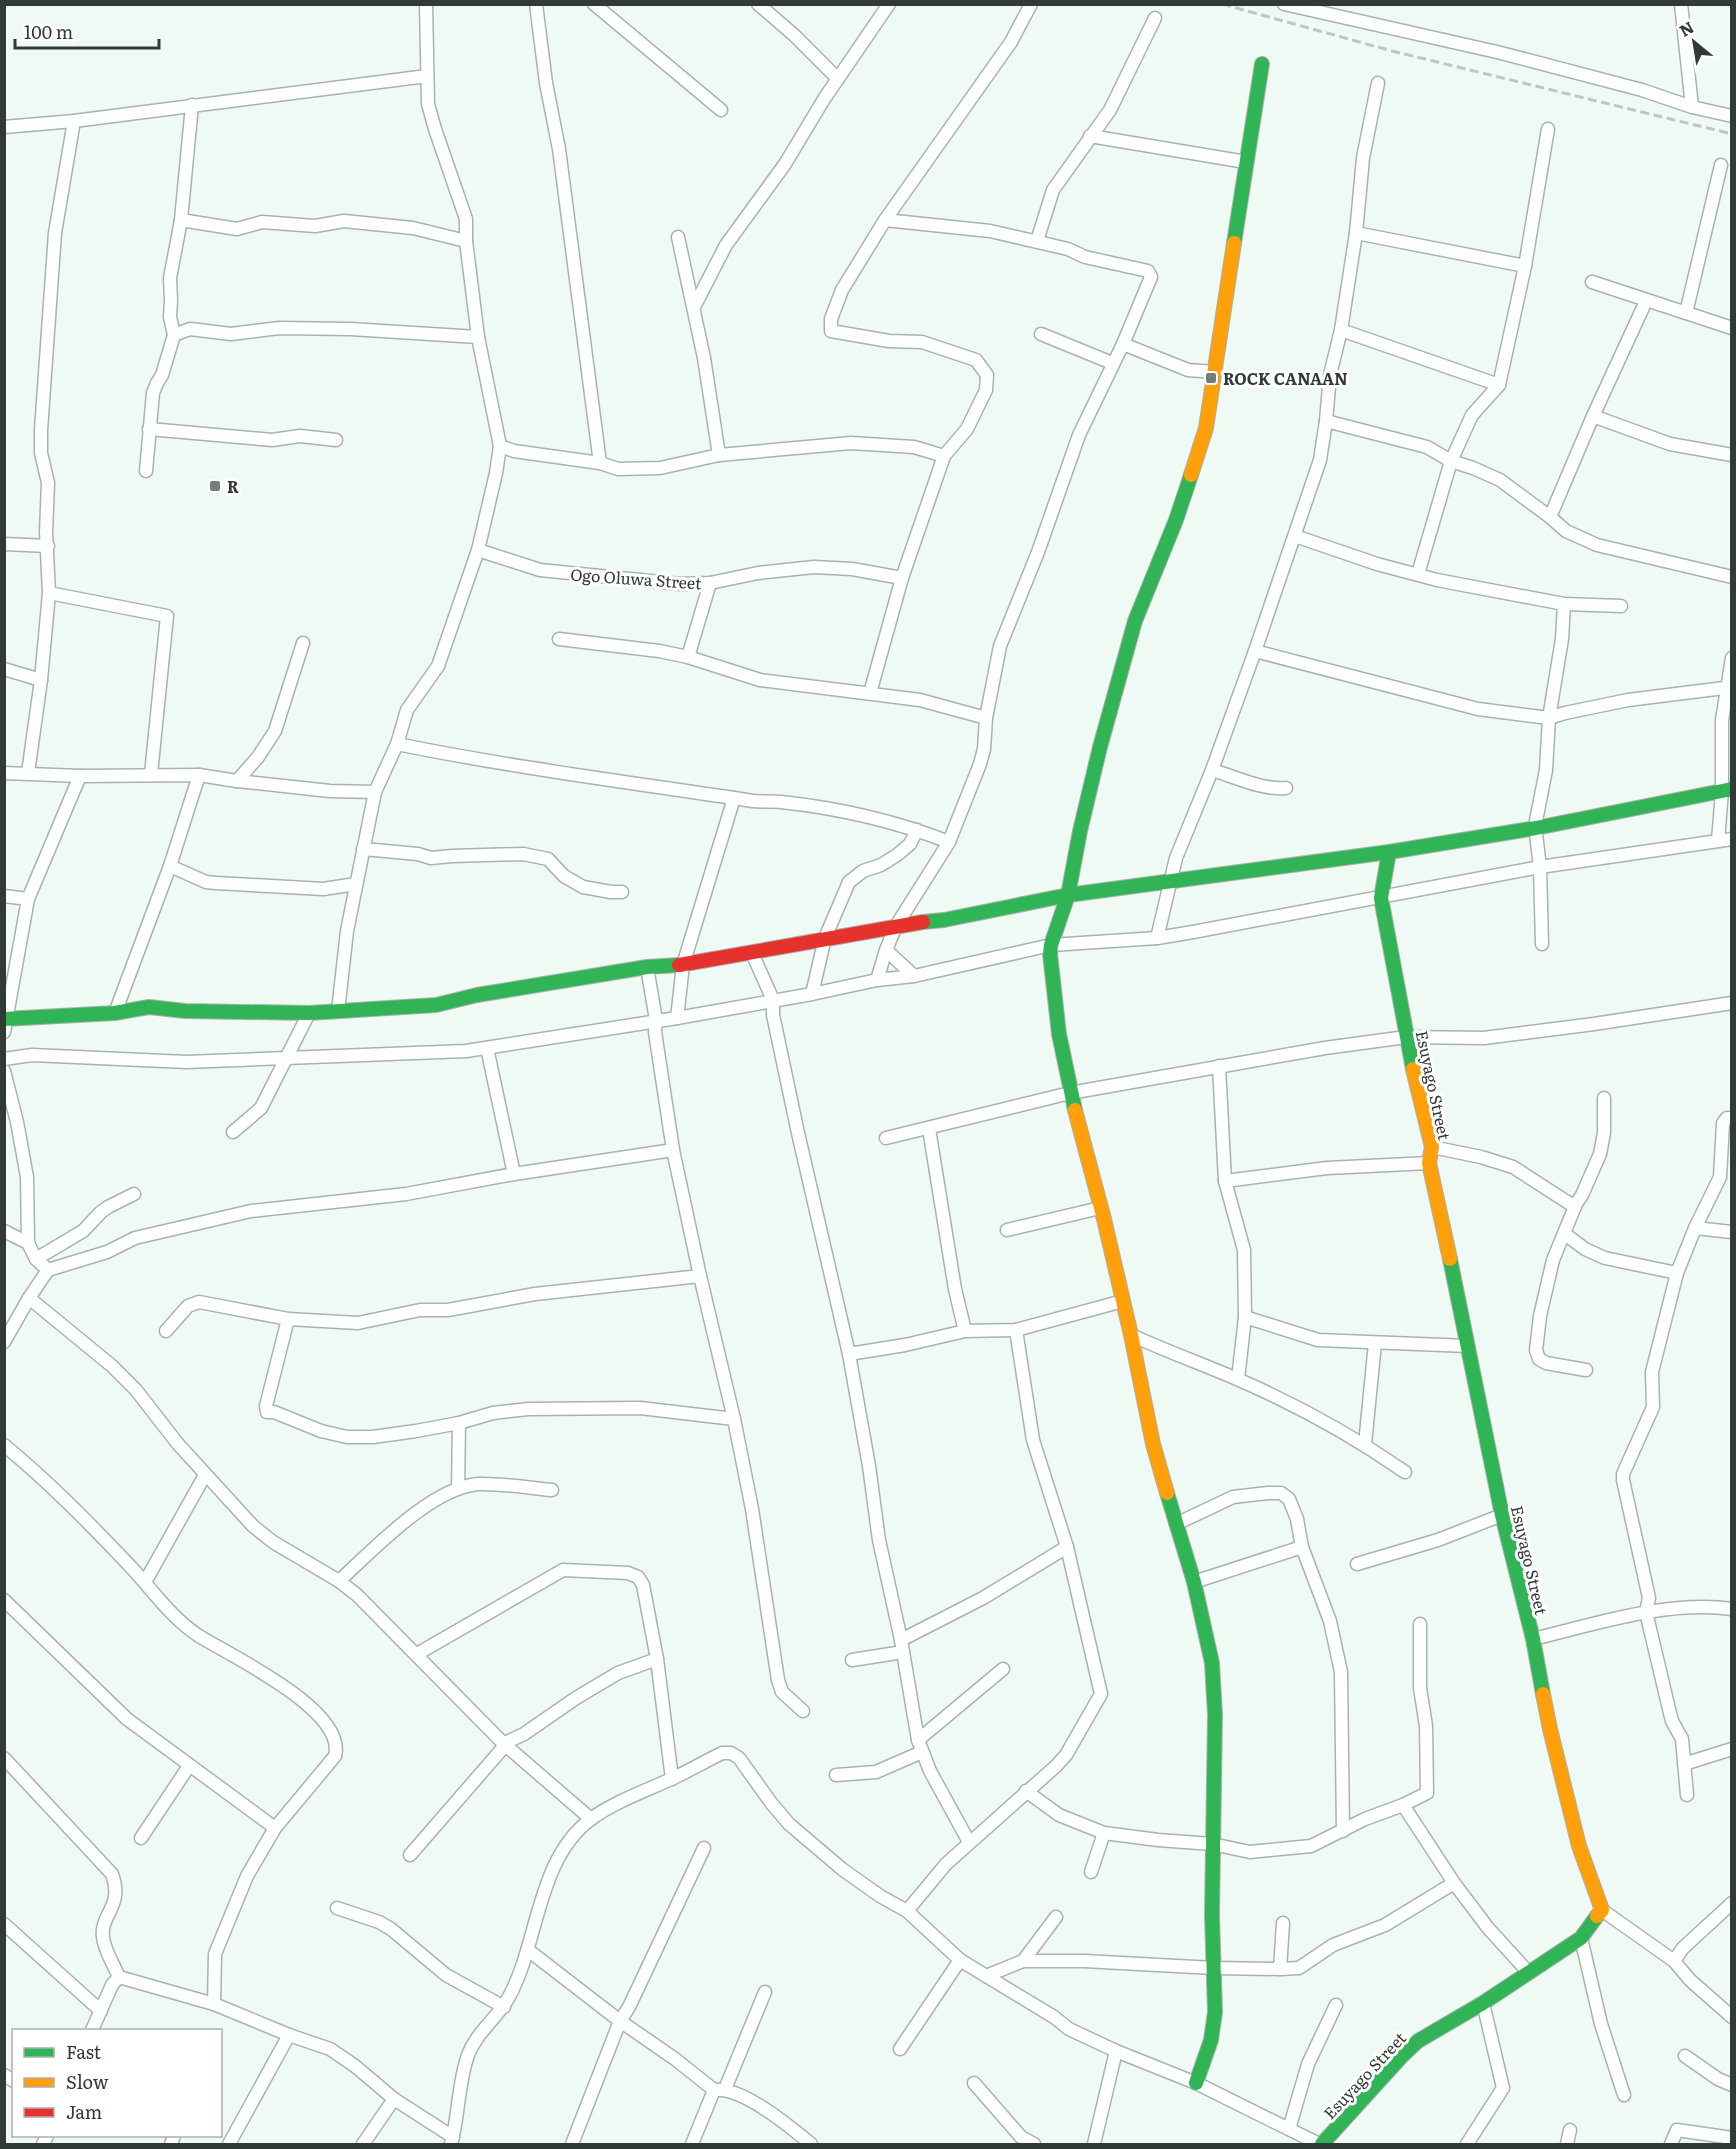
<svg xmlns="http://www.w3.org/2000/svg" width="1736" height="2149" viewBox="0 0 1736 2149" font-family="Literata,serif">
<style>
.lines{fill:none;stroke-linecap:round;stroke-linejoin:round}
.street-casing{stroke:#aab2ae;stroke-width:15}
.fast-casing{stroke:#aab2ae;stroke-width:16}
.slow-casing{stroke:#aab2ae;stroke-width:16}
.jam-casing{stroke:#aab2ae;stroke-width:16}
.street{stroke:#fdfefe;stroke-width:12}
.fast{stroke:#30b455;stroke-width:14}
.slow{stroke:#ff9f0a;stroke-width:14}
.jam{stroke:#e5322d;stroke-width:14}
.rail{stroke:#c1c4c3;stroke-width:3;stroke-dasharray:9 4.5;stroke-linecap:butt}
.poi-dot{fill:#747d78;stroke:#fff;stroke-width:2}
.labels{text-anchor:middle;dominant-baseline:central;stroke-width:6;stroke-linejoin:round;paint-order:stroke}
.poi-label{font-size:16px;font-weight:bold;fill:#313a35;stroke:#fff;text-anchor:start}
.street-label{font-size:16px;fill:#313a35;stroke:#fff}
</style>
<rect width="100%" height="100%" fill="#f0faf5"/>
<g class="lines">
<g class="street-casing">
<g id="street">
<polyline points="536,4 546,83 559,149 600,463"/>
<polyline points="594,4 721,110"/>
<polyline points="758,4 794,35 838,79"/>
<polyline points="1284,4 1497,52 1642,90 1692,107 1732,116"/>
<polyline points="1681,4 1692,107"/>
<polyline points="4,127 74,121 427,76"/>
<polyline points="1090,136 1246,162"/>
<polyline points="181,220 237,229 262,222 315,226 344,221 413,228 466,241"/>
<polyline points="1356,233 1525,266"/>
<polyline points="678,237 704,358 719,455"/>
<polyline points="1037,241 1053,190 1110,110 1155,18"/>
<polyline points="1592,282 1732,328"/>
<polyline points="694,307 726,245 785,164 824,99 889,4"/>
<polyline points="1686,313 1721,165"/>
<polyline points="1341,330 1499,385"/>
<polyline points="1041,334 1112,363"/>
<polyline points="174,335 190,329 231,334 279,328 350,329 478,337"/>
<polyline points="1123,344 1188,370 1215,372"/>
<polyline points="1593,416 1670,444 1732,455"/>
<polyline points="1326,421 1427,447 1451,461 1473,468 1500,480 1550,517 1566,531 1597,545 1732,577"/>
<polyline points="149,429 272,440 300,436 336,440"/>
<polyline points="500,446 514,451 600,463 618,469 660,468 719,455 851,443 914,447 944,456"/>
<polyline points="146,471 153,393 157,383 162,375 174,335 170,317 171,301 170,278 181,220 192,105"/>
<polyline points="1550,517 1593,416 1646,301"/>
<polyline points="1295,536 1377,564 1437,580 1564,604 1562,639 1549,718 1546,770 1535,826 1540,867 1542,944"/>
<polyline points="4,544 48,546"/>
<polyline points="478,550 540,570 680,584 710,583 758,573 814,567 852,569 902,578"/>
<polyline points="1418,574 1451,461 1472,415 1499,385 1525,266 1548,129"/>
<polyline points="49,593 167,616 151,774"/>
<polyline points="1564,604 1621,606"/>
<polyline points="559,639 659,651 688,657 760,680 920,700 986,718"/>
<polyline points="1255,651 1478,709 1549,718 1565,713 1628,700 1732,687"/>
<polyline points="688,657 710,583"/>
<polyline points="4,669 41,680"/>
<polyline points="870,693 902,578 944,456 967,429 986,390 987,375 976,360 922,342 889,341 831,331 831,319 842,290 885,220 1011,42 1031,4"/>
<path d="M397 744C515 768 635 783 753 801 762 802 772 801 781 802 838 808 895 821 949 842"/>
<path d="M1212 770C1236 777 1261 790 1286 788"/>
<polyline points="4,773 80,776 199,775 237,781 258,757 275,731 303,643"/>
<polyline points="28,773 41,680 49,593 46,532 48,483 41,453 41,430 55,233 74,121"/>
<polyline points="237,781 330,791 375,792 397,744 407,710 438,666 478,550 496,473 500,446 478,337 466,241 466,219 435,129 428,104 426,4"/>
<polyline points="1718,841 1722,791 1722,720 1732,658"/>
<polyline points="363,849 418,854 431,858 452,856 523,854 548,859 564,876 583,887 611,892 622,892"/>
<polyline points="170,866 206,882 216,883 323,889 356,884"/>
<polyline points="4,896 28,899"/>
<polyline points="1157,938 1176,858 1212,770 1255,651 1320,460 1326,421 1330,375 1341,330 1356,233 1363,158 1378,83"/>
<polyline points="886,950 914,976"/>
<polyline points="752,953 773,1000 773,1015 798,1133 849,1354 869,1466 879,1540 901,1640 918,1740 930,1771 969,1842"/>
<polyline points="647,967 656,1020 655,1032 673,1150 700,1276 734,1419 752,1509 778,1680 782,1692 803,1711"/>
<polyline points="877,980 886,950 896,926 949,842 980,764 984,749 986,718 1000,646 1038,552 1079,435 1123,344 1151,277 1148,271 1085,257 1068,249 990,231 885,220"/>
<polyline points="812,994 825,938 849,882 863,871 881,865 897,855 910,844 917,830"/>
<polyline points="338,1011 347,931 375,792"/>
<polyline points="115,1013 170,866 199,775"/>
<polyline points="677,1018 683,965 734,798"/>
<polyline points="4,1032 28,899 80,776"/>
<polyline points="487,1048 514,1174"/>
<polyline points="4,1059 32,1055 186,1062 466,1051 677,1018 812,994 877,980 914,976 1051,945 1157,938 1193,932 1540,867 1732,839"/>
<polyline points="1219,1066 1225,1181 1244,1250 1245,1317 1238,1379"/>
<polyline points="4,1071 17,1122 27,1177 28,1243"/>
<polyline points="929,1129 955,1289 965,1331"/>
<polyline points="233,1132 261,1108 309,1013"/>
<polyline points="886,1138 1070,1093 1325,1048 1406,1037 1484,1038 1594,1024 1732,1003"/>
<polyline points="1432,1147 1481,1157 1513,1167 1575,1207"/>
<polyline points="1225,1181 1327,1168 1429,1163"/>
<polyline points="1695,1228 1732,1232"/>
<polyline points="1007,1230 1100,1208"/>
<polyline points="4,1231 28,1243 36,1259 48,1270 107,1252 135,1238 251,1211 406,1194 514,1174 673,1150"/>
<polyline points="1565,1234 1585,1249 1605,1258 1677,1273"/>
<polyline points="36,1259 83,1231 101,1212 108,1207 134,1194"/>
<polyline points="29,1298 112,1366 136,1390 178,1444 253,1526 273,1542 339,1581 357,1595 504,1744 591,1819"/>
<polyline points="1245,1317 1318,1340 1468,1346"/>
<polyline points="288,1319 266,1406 267,1412 274,1412 321,1431 347,1437 373,1437 416,1431 459,1423 493,1413 528,1409 640,1408 734,1419"/>
<polyline points="166,1331 188,1306 199,1302 288,1319 358,1323 420,1310 448,1310 535,1294 700,1276"/>
<path d="M1131 1335C1166 1351 1202 1364 1237 1379 1295 1404 1353 1436 1405 1472"/>
<polyline points="4,1342 29,1298 48,1270"/>
<polyline points="849,1354 905,1345 965,1331 1016,1330 1123,1301"/>
<polyline points="1586,1370 1546,1363 1539,1359 1536,1350 1540,1316 1553,1260 1576,1204 1582,1195 1600,1154 1604,1133 1604,1098"/>
<polyline points="1365,1444 1375,1343"/>
<path d="M4 1445C49 1482 89 1523 129 1565 152 1589 171 1618 199 1636 231 1656 347 1710 335 1756L275 1828 247 1876 215 1954 214 2004"/>
<polyline points="458,1489 459,1423"/>
<polyline points="1176,1524 1233,1497 1268,1493 1281,1493 1289,1499 1297,1519 1302,1547 1330,1621 1341,1672 1343,1831"/>
<polyline points="1357,1564 1438,1540 1502,1515"/>
<path d="M339 1581C373 1550 431 1488 478 1484 500 1483 530 1488 552 1490"/>
<polyline points="145,1582 205,1475"/>
<polyline points="1194,1582 1302,1547"/>
<polyline points="4,1600 127,1719 275,1828"/>
<path d="M1533 1639C1596 1624 1667 1600 1732 1609"/>
<polyline points="901,1640 983,1598 1067,1547"/>
<polyline points="417,1654 563,1570 628,1573 638,1577 643,1585 657,1659 672,1779"/>
<polyline points="852,1660 903,1652"/>
<polyline points="918,1740 1003,1669"/>
<path d="M4 1758 112 1874C124 1907 100 1914 103 1937 104 1950 114 1965 119 1977"/>
<polyline points="1684,1764 1732,1749"/>
<polyline points="836,1775 876,1772 922,1752"/>
<polyline points="1026,1791 1059,1815 1104,1833 1158,1840 1212,1844 1250,1852 1311,1846 1365,1819 1403,1805 1427,1793 1426,1726 1420,1688 1420,1624"/>
<polyline points="1687,1795 1682,1739 1672,1721 1669,1709 1646,1612 1649,1598 1623,1480 1623,1474 1653,1407 1652,1372 1677,1273 1695,1228 1720,1177 1723,1123 1727,1118 1732,1118"/>
<polyline points="1403,1805 1454,1883 1488,1928 1529,1973"/>
<polyline points="141,1838 189,1766"/>
<polyline points="410,1855 509,1741 524,1734 576,1698 618,1673 657,1659"/>
<polyline points="1091,1872 1104,1833"/>
<polyline points="337,1908 379,1922 391,1929 446,1975 504,2007"/>
<polyline points="1602,1910 1674,1961 1690,1980 1732,2017"/>
<polyline points="907,1911 946,1864 1056,1766 1066,1755 1101,1694 1067,1547 1033,1440 1016,1330"/>
<polyline points="4,1924 101,2011"/>
<polyline points="1581,1938 1601,2024 1624,2095"/>
<polyline points="528,1950 620,2021 572,2144"/>
<polyline points="1023,1961 1056,1917"/>
<polyline points="1674,1961 1683,1948 1732,1903"/>
<polyline points="1280,1969 1299,1968 1333,1945 1385,1925 1454,1883"/>
<polyline points="986,1976 1023,1961 1084,1961 1214,1968 1280,1969 1283,1923"/>
<polyline points="92,2030 112,1985 119,1977 214,2004 289,2035 330,2049 355,2066 394,2099 453,2137"/>
<polyline points="900,2049 960,1960"/>
<polyline points="1685,2056 1718,2079 1732,2085"/>
<polyline points="4,2075 14,2081"/>
<polyline points="974,2083 1021,2137 1034,2144"/>
<polyline points="725,2089 765,1992"/>
<path d="M714 2090C743 2087 789 2126 811 2144"/>
<polyline points="1289,2129 1308,2064 1336,2005"/>
<polyline points="43,2144 47,2136"/>
<polyline points="171,2144 174,2136"/>
<polyline points="229,2144 289,2035"/>
<polyline points="363,2144 394,2099"/>
<path d="M451 2144C459 2115 458 2083 468 2055 477 2031 499 2017 510 1995 539 1940 537 1859 591 1819 612 1803 645 1791 669 1780 687 1772 704 1762 722 1753H731L739 1758 772 1804 789 1824 842 1869 880 1896 907 1911 960 1960 1054 2017 1069 2029 1116 2051 1196 2083 1319 2144"/>
<polyline points="692,2144 714,2090 675,2059 620,2021 629,2007 704,1848"/>
<polyline points="1094,2144 1116,2051"/>
<polyline points="1467,2144 1503,2088 1483,2003"/>
<polyline points="1567,2144 1570,2130"/>
<polyline points="1671,2144 1677,2130 1732,2138"/>
</g>
</g>
<g class="fast-casing">
<g id="fast">
<polyline points="1234,243 1262,64"/>
<polyline points="1389,852 1381,898 1413,1069"/>
<polyline points="923,922 944,920 1068,895 1389,852 1536,828 1732,789"/>
<polyline points="4,1019 115,1013 149,1007 185,1011 309,1013 436,1005 477,995 647,967 679,965"/>
<polyline points="1075,1110 1059,1034 1050,954 1051,945 1068,895 1080,831 1100,747 1135,621 1176,520 1191,475"/>
<polyline points="1450,1259 1502,1515 1533,1639 1543,1694"/>
<polyline points="1167,1493 1194,1582 1212,1663 1215,1715 1212,1915 1215,2012 1211,2040 1196,2083"/>
<polyline points="1322,2144 1401,2057 1418,2041 1483,2003 1581,1938 1597,1916"/>
</g>
</g>
<g class="slow-casing">
<g id="slow">
<polyline points="1191,475 1206,428 1234,243"/>
<polyline points="1413,1069 1432,1147 1429,1163 1450,1259"/>
<polyline points="1075,1110 1104,1219 1131,1335 1153,1444 1167,1493"/>
<polyline points="1543,1694 1550,1729 1579,1846 1602,1910 1597,1916"/>
</g>
</g>
<g class="jam-casing">
<polyline id="jam" points="679,965 923,922"/>
</g>
<use href="#street" class="street"/>
<use href="#fast" class="fast"/>
<use href="#slow" class="slow"/>
<use href="#jam" class="jam"/>
<polyline class="rail" points="1222,4 1392,51 1732,134"/>
</g>
<g class="poi-dot">
<rect x="1205" y="372" width="12" height="12" rx="3"/>
<rect x="209" y="480" width="12" height="12" rx="3"/>
</g>
<g class="labels">
<g class="poi-label">
<text x="1223" y="378">ROCK CANAAN</text>
<text x="227" y="486">R</text>
</g>
<g class="street-label">
<text transform="translate(636 578) rotate(4)">Ogo Oluwa Street</text>
<text transform="translate(1434 1085) rotate(78)">Esuyago Street</text>
<text transform="translate(1530 1560) rotate(77)">Esuyago Street</text>
<text transform="translate(1364 2075) rotate(-47)">Esuyago Street</text>
</g>
</g>
<rect width="1736" height="2149" fill="none" stroke="#313a35" stroke-width="12"/>
<rect x="12" y="2029" width="210" height="108" fill="#ffffff" stroke="#adb0ae" stroke-width="1.5"/>
<rect x="24" y="2048" width="30" height="9" fill="#30b455" stroke="#adb0ae" stroke-width="1.5"/>
<text x="66" y="2059" font-size="18" fill="#313a35">Fast</text>
<rect x="24" y="2078" width="30" height="9" fill="#ff9f0a" stroke="#adb0ae" stroke-width="1.5"/>
<text x="66" y="2089" font-size="18" fill="#313a35">Slow</text>
<rect x="24" y="2108" width="30" height="9" fill="#e5322d" stroke="#adb0ae" stroke-width="1.5"/>
<text x="66" y="2119" font-size="18" fill="#313a35">Jam</text>
<g transform="translate(1694 42) rotate(330)" stroke="#ffffff" stroke-width="4.5" paint-order="stroke">
<path d="M0-4.5L10 22L0 15L-10 22Z" fill="#313a35"/>
<text y="-9" font-size="16" font-weight="bold" text-anchor="middle" fill="#313a35">N</text>
</g>
<path d="M15 39v9h144v-9" fill="none" stroke="#313a35" stroke-width="3"/>
<text x="24" y="39" font-size="18" fill="#313a35" stroke="#ffffff" stroke-width="4.5" paint-order="stroke">100 m</text>
</svg>
